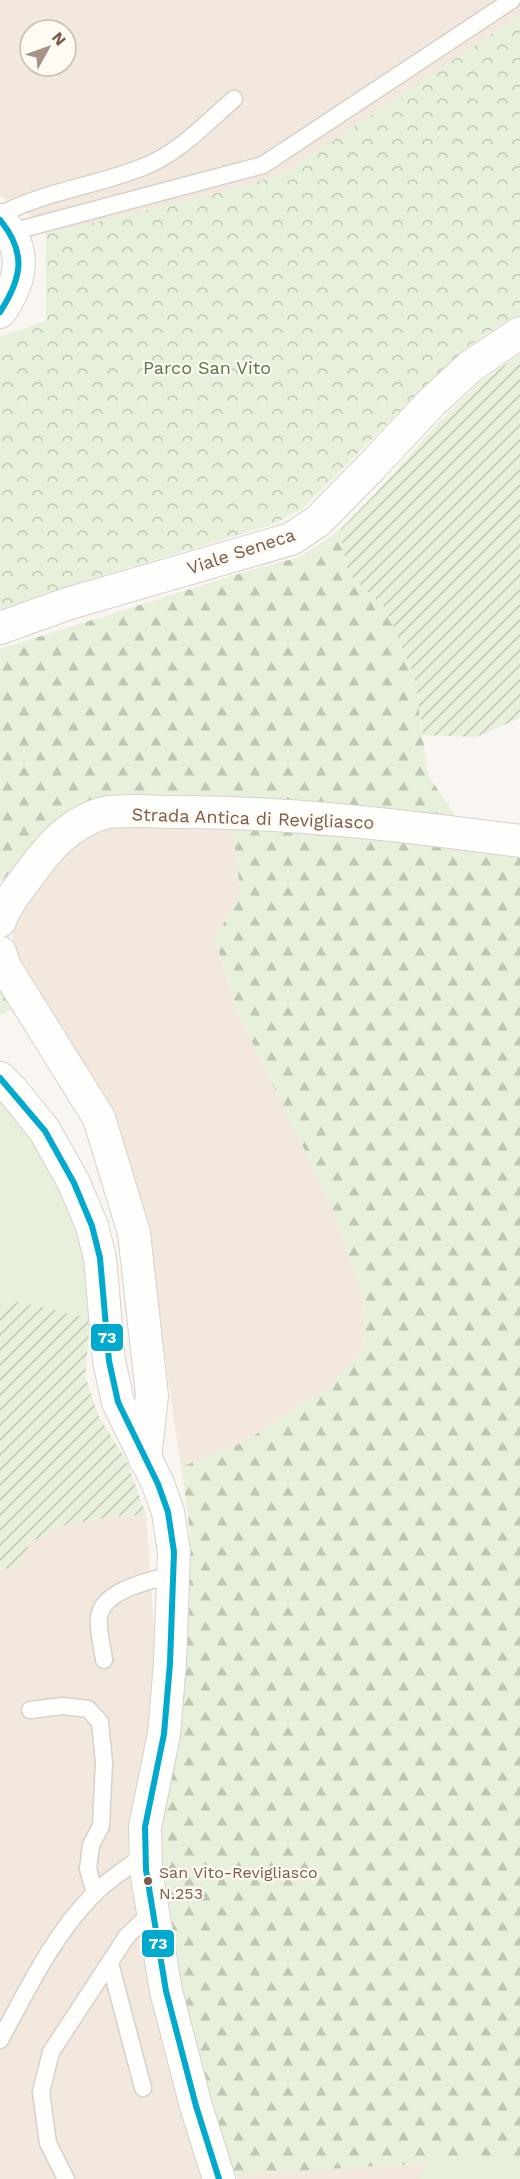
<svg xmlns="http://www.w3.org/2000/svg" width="520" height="2179" viewBox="0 0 520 2179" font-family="'Work Sans',sans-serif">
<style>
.residential{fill:#f2e8de;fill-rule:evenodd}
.grass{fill:#e7f0db}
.forest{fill:url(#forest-firs)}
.park{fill:url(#park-crowns)}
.garden{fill:url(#garden-furrows)}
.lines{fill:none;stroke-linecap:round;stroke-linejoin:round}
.lane-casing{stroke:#d7d1cb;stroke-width:19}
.street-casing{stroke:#d7d1cb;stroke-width:34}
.lane{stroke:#fefefd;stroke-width:16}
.street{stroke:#fefefd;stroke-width:32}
.bus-1-casing{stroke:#fffaf3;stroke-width:10}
.bus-1{stroke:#00a9ce;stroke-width:6}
.bus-dot{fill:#7a5c4d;stroke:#fffaf3;stroke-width:2}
.labels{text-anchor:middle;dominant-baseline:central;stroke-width:4.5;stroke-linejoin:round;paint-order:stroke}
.bus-label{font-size:16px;fill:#7a5c4d;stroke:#fffaf3;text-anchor:start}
.park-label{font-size:18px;fill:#537a41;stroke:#fffaf3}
.street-label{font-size:18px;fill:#7a5c4d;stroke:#fffaf3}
.line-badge{stroke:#fffaf3;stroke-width:2}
.badge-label{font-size:16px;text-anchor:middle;font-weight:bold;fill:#fff}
</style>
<defs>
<pattern id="forest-firs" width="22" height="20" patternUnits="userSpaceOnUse" patternTransform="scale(1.5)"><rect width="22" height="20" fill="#e7f0db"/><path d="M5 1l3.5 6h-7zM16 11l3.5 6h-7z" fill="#c0c6b4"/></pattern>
<pattern id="park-crowns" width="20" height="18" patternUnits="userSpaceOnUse" patternTransform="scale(1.5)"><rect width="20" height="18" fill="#e7f0db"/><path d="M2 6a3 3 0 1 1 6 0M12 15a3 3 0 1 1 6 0" fill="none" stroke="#c0c6b4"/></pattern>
<pattern id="garden-furrows" width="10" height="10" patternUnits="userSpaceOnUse" patternTransform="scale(1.5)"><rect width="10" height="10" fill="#e7f0db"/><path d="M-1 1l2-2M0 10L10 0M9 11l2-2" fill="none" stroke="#c0c6b4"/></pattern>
</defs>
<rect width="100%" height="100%" fill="#f9f5f0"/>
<g class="residential">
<path d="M0 0H520V15L282 175 210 195 46 234 32 216 0 196ZM30 30H66V66H30Z"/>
<polygon points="157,825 231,827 237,858 240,894 215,939 238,1013 329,1200 362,1293 364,1349 329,1387 244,1442 181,1467 142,1201 127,1164 12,954 14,923 34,890 61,858 87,834 98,827"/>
<polygon points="0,1305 88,1318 89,1333 85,1376 98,1415 127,1462 146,1515 160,1711 146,1746 131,1815 127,1864 143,1949 203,2179 0,2179"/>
<polygon points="520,2157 520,2179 238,2179 236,2175"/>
</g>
<g class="grass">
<polygon points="0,1100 40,1147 73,1212 87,1260 91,1303 88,1318 20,1302 0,1305"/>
<polygon points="520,2157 520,2179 419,2179 425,2163"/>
</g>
<g class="forest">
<polygon points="340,530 348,573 386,609 414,675 428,775 456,817 427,817 337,810 202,795 122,794 64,816 0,883 0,649 251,570 300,557"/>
<polygon points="265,825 520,854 520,2157 236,2175 219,2136 197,2062 181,1981 161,1848 164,1807 183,1692 190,1600 190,1532 181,1467 244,1442 329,1387 364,1349 362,1293 329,1200 238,1013 215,939 240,894 237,858 231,827"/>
<polygon points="0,986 15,1007 2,1015 0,1014"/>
</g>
<polygon class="park" points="520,15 520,315 506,321 469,346 397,414 302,509 271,525 80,582 0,611 0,337 46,321 46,234 210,195 282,175"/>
<g class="garden">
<polygon points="520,355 520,718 476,737 423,735 414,675 386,609 348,573 340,530 379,490 439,422 481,381"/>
<polygon points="20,1302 88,1318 89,1333 85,1376 98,1415 127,1462 146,1515 114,1516 65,1525 30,1542 19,1566 0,1570 0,1305"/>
</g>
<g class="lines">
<g class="lane-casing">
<g id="lane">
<path d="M0 215C45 191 96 186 143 167 178 154 206 123 234 99"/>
<polyline points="11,232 263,165 512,0"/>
<path d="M104 1660C103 1648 97 1629 99 1617 102 1590 152 1580 174 1574"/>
<polyline points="30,1710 63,1706 88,1709 100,1722 104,1762 101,1826 91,1845 88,1869 95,1893"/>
<polyline points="110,1963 143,2088"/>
<path d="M0 2040C28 1989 53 1935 94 1894 109 1879 129 1867 145 1854"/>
<polyline points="66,2179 48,2143 41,2092 51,2052 127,1936 152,1912"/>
</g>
</g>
<g class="street-casing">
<g id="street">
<path d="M0 220C28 249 22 281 0 312"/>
<polyline points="0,628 70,603 291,539 318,521 372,466 431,403 471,366 520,333"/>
<path d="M0 921C5 906 14 895 23 883 44 853 67 823 104 813 121 809 157 812 176 812 292 812 406 826 520 841"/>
<polyline points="0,952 5,967 99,1118 134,1233 152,1395 145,1460"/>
<polyline points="0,1078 13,1091 45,1131 74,1183 92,1226 100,1258 109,1361 118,1402 158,1484 168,1512 174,1552 170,1663 164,1734 145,1827 146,1870 166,1991 196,2106 219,2179"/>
</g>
</g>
<use href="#lane" class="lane"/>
<use href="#street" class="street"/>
<g class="bus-1-casing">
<g id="bus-1">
<path d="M0 220C27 253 22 278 0 312"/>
<polyline points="0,1078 45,1131 74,1183 92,1226 100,1258 109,1361 118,1402 158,1484 168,1512 174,1552 170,1663 164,1734 145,1827 146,1870 166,1991 196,2106 219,2179"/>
</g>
</g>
<use href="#bus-1" class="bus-1"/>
</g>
<circle class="bus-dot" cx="148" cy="1881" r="5"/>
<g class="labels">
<g class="bus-label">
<text x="159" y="1872">San Vito-Revigliasco<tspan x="159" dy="21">N.253</tspan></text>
</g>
<g class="park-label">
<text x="207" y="367">Parco San Vito</text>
</g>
<g class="street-label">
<text transform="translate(241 551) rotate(-18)">Viale Seneca</text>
<text transform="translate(253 818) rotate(2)">Strada Antica di Revigliasco</text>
</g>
</g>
<g class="line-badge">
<rect x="90" y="1323" width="34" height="29" rx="6" fill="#00a9ce"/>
<rect x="141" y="1929" width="34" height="29" rx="6" fill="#00a9ce"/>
</g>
<g class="badge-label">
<text x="107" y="1343">73</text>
<text x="158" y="1949">73</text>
</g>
<g transform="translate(48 48) rotate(50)"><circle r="28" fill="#fffaf3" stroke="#cabbb1" stroke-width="1.5"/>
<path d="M0-4.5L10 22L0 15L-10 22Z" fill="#a69286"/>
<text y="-9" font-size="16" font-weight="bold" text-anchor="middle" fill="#7a5c4d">N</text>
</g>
</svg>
